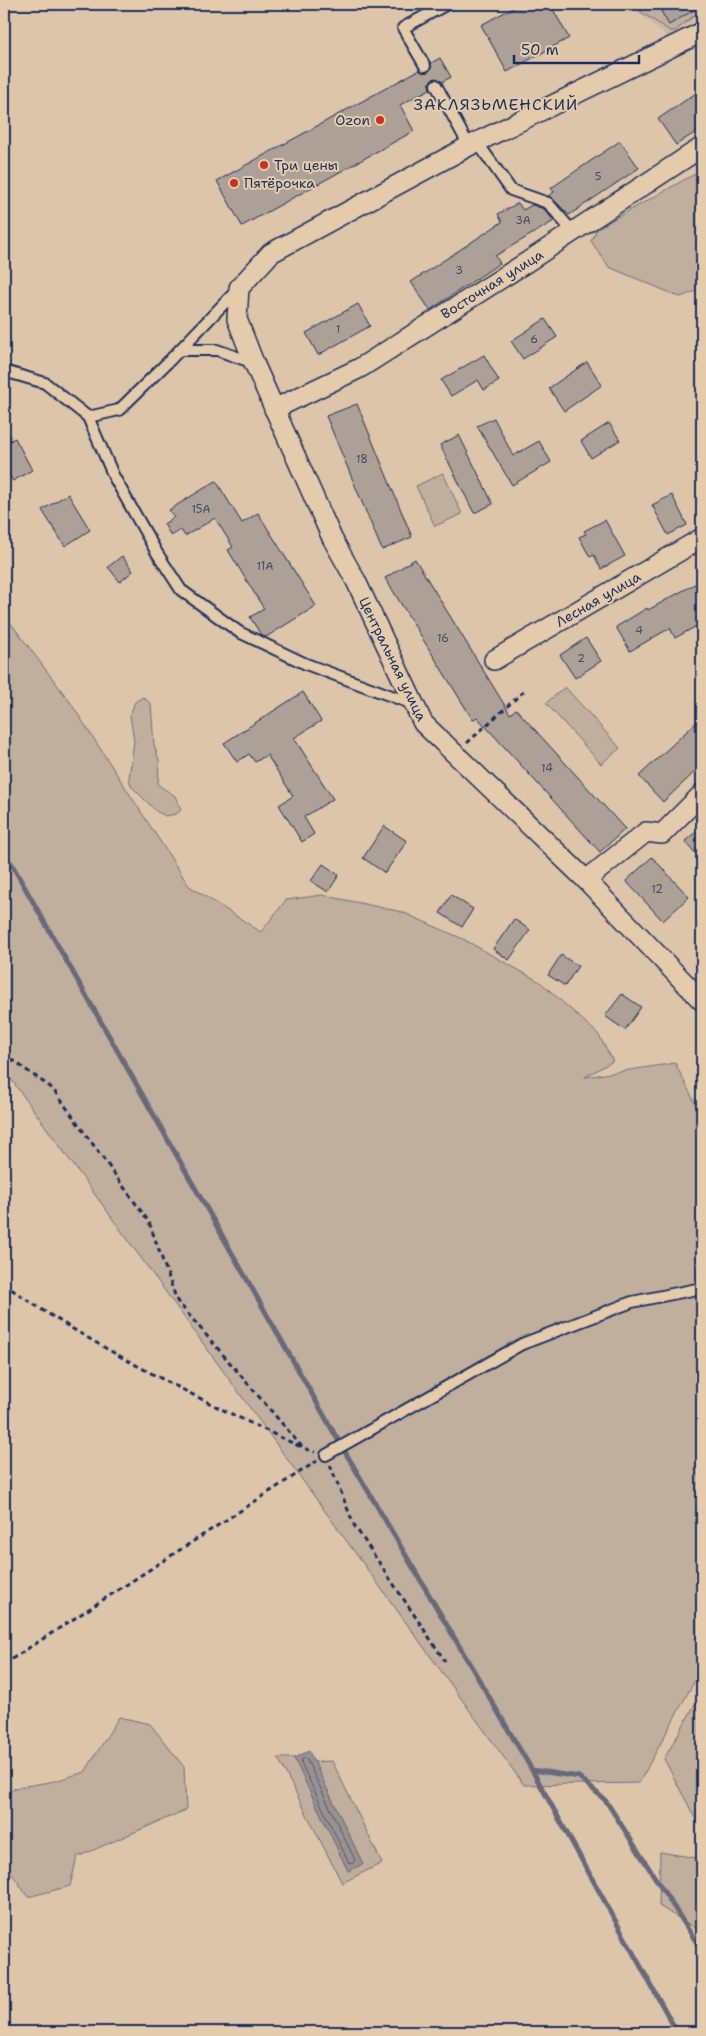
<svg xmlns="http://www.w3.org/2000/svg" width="706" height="2036" viewBox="0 0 706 2036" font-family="'Shantell Sans',sans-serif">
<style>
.built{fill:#cab7a2}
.green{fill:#c0af9d;stroke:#6e6f7e}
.water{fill:#9a9290;stroke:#676a7c}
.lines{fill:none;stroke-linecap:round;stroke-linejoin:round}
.shore{stroke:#4e5772;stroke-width:1}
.stream{stroke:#676a7c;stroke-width:5}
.building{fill:#ada096;stroke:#1b2f5e}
.lane-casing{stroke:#1b2f5e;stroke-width:14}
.street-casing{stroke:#1b2f5e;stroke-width:22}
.path{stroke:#1b2f5e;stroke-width:3;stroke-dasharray:5 4;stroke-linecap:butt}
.lane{stroke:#e4cbac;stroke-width:10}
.street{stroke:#e4cbac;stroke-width:19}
.poi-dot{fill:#c8321e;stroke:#e4cbac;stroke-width:2}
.labels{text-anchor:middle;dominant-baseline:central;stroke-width:4;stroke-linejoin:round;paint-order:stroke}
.number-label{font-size:11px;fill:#404b6c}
.poi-label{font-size:14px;fill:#1b2f5e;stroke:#e4cbac;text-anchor:start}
.street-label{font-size:14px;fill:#1b2f5e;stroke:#e4cbac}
.quarter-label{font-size:16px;letter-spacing:1px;fill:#1b2f5e;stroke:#e4cbac}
</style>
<rect width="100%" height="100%" fill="#dcc5a9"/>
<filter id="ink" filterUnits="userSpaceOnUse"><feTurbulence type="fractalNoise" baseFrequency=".02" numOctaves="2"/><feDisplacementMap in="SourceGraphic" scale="10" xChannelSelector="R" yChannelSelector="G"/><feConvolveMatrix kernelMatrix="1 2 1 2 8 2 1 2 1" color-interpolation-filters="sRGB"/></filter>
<g filter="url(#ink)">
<polygon class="built" points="629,4 702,4 702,16 667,37"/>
<g class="green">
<polygon points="637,4 674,4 661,11 669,24 702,5 702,9 675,31 670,31 641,12"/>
<polygon points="702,170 702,289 680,297 609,267 591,241 598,228"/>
<polygon points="443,473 462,514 435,526 416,486"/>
<polygon points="4,614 70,702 189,886 261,932 286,900 322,895 402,912 463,939 540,982 598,1034 613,1061 585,1077 675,1063 702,1117 702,1667 639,1783 524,1785 11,1079 4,1076"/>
<polygon points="565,687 620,748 601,764 546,703"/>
<polygon points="143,697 151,704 154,745 159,760 158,785 175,796 181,810 176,814 165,816 156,811 131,786 129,778 134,741 130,715 135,702"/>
<polygon points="702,1692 702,1831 664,1759"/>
<polygon points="119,1717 150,1724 184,1767 186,1810 77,1857 70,1886 28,1897 4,1862 4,1797 15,1788 55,1781 85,1772"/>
<polygon points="278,1758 294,1758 348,1871 363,1864 314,1762 332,1761 382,1863 342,1883"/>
<polygon points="660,1852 702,1859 702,1932 659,1906"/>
</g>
<polygon class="water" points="309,1751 363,1864 348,1871 294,1758"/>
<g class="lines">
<polygon class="shore" points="305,1758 307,1760 355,1860 352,1864 349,1863 301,1763 302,1760"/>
<g class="stream">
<polyline points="4,857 11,863 334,1433 532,1770 677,2032"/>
<polyline points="532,1770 579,1777 606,1801 702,1951"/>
<polyline points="4,2029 6,2032"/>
</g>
</g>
<g class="building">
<polygon points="520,4 550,4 569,38 507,72 481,25"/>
<polygon points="674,4 702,4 702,5 669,25 661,11"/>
<polygon points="440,58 451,77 442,82 437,78 432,79 429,84 430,89 400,105 414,131 242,226 217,181 419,70 422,72 428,72 431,69 431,63"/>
<polygon points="702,89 702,128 676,145 658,119"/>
<polygon points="620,141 639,168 569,215 553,199 548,196 554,192 551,188"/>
<polygon points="518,203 523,210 532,205 544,209 554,221 495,256 500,263 430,310 411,282 502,222 498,214"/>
<polygon points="358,304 370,326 318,355 306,333"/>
<polygon points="545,319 557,337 523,359 511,341"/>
<polygon points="484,355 499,381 484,390 478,380 451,396 441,380"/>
<polygon points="587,362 602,385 564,411 549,388"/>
<polygon points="357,404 412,537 382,550 326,416"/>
<polygon points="494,418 513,456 539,441 551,462 512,485 477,426"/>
<polygon points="609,423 620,440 591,458 581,441"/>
<polygon points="459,435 493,504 474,513 440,445"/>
<polygon points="15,438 32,470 13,481 4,466 4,444"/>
<polygon points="216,481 242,523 258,513 316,606 266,637 261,635 250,617 264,609 228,550 233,547 215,518 185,536 181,530 171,536 164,524 174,517 169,510"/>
<polygon points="68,494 90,530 65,546 42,510"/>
<polygon points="672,495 687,525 668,535 652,505"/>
<polygon points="605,520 625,556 601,569 594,555 590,557 579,537 586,534 584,531"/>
<polygon points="122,556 133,571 120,582 108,567"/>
<polygon points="415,559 510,714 516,709 625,829 600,852 477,717 473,720 385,578"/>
<polygon points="702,580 702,623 675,638 670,628 630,651 616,627 647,608 648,610"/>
<polygon points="586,638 601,661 575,678 560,655"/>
<polygon points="303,692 321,721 294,738 333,799 304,817 314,834 302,842 279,805 293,796 267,755 255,762 249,754 237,762 224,743"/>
<polygon points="702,717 702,765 663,802 639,776"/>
<polygon points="384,826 407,841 385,873 363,858"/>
<polygon points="702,827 702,861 685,841"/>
<polygon points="652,857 689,897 663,921 626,881"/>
<polygon points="323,864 339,875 328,892 311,881"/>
<polygon points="451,895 473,909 462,927 440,913"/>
<polygon points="514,919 530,930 509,960 493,949"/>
<polygon points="561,955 578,966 565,986 548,975"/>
<polygon points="622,994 641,1007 625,1030 605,1016"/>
</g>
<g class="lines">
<g class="lane-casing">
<g id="lane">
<polyline points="425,66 403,28 447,4"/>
<polyline points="436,85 469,146"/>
<polyline points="477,142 511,190 548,203 573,232"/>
<polyline points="180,350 217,350 254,363"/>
<polyline points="4,371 45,383 88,417 119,410 169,361 238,289"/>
<polyline points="88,417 114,477 157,553 181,590 239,632 306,664 413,704"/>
<polyline points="326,1455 522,1344 632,1302 702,1288"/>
</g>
</g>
<g class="street-casing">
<g id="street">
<polyline points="702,32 469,146 271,253 239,288 237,319 254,363 332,538 356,581 423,723 586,880 702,1001"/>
<polyline points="274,409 360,368 527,262 702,147"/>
<polyline points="494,660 702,538"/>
<polyline points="586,880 646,832 662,834 702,794"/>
</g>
</g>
<g class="path">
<polyline points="467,743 524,691"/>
<polyline points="4,1054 53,1089 149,1222 177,1301 303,1448 315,1452"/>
<path d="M4 1284C94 1348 201 1400 301 1447"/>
<polyline points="330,1465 354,1525 445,1661"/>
<polyline points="4,1664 317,1461"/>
</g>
<use href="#lane" class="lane"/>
<use href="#street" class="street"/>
</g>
</g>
<g class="poi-dot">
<circle cx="380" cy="120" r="5"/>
<circle cx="264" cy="165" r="5"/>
<circle cx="234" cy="183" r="5"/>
</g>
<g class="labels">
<g class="number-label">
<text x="598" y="176">5</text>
<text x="523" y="220">3А</text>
<text x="459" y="270">3</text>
<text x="338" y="329">1</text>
<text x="534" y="339">6</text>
<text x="362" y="459">18</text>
<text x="201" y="509">15А</text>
<text x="265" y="566">11А</text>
<text x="639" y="630">4</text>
<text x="443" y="638">16</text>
<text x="581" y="658">2</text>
<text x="547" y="768">14</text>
<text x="657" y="889">12</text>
</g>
<g class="poi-label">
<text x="370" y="120" text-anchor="end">Ozon</text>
<text x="274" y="165">Три цены</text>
<text x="244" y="183">Пятёрочка</text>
</g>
<g class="street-label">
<text transform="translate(492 284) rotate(-32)">Восточная улица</text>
<text transform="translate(598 599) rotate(-30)">Лесная улица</text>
<text transform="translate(393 659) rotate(64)">Центральная улица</text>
</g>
<g class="quarter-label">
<text x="496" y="104">ЗАКЛЯЗЬМЕНСКИЙ</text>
</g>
</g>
<rect width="706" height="2036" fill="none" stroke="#e4cbac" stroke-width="20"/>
<rect x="10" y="10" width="686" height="2016" fill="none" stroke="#1b2f5e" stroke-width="2" filter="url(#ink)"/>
<path d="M514 55v8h125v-8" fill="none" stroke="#1b2f5e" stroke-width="2.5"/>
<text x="521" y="55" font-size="15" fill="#1b2f5e" stroke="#e4cbac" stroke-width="4" paint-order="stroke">50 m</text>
</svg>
